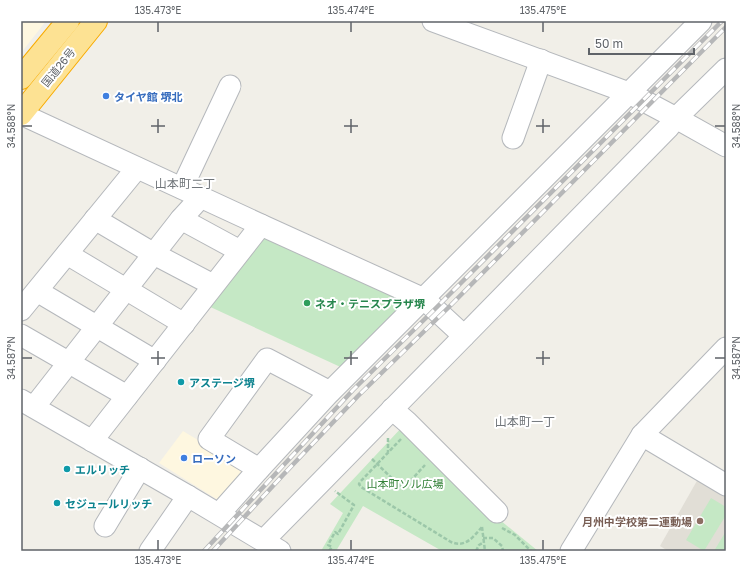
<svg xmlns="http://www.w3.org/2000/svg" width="747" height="572" viewBox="0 0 747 572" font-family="'Golos Text','Noto Sans JP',sans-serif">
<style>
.commercial{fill:#fef7e0}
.education{fill:#e1ded6}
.green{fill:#c5e8c5}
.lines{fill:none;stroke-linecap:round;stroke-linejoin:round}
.minor-casing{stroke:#b5b8bc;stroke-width:23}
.highway-casing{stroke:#f9ab00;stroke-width:24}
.path{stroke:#9cc7a9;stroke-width:2.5;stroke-dasharray:4 2;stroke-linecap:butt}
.minor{stroke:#fff;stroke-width:21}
.highway{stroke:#fde293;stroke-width:22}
.rail-casing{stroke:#b6b7b8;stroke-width:4.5}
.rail{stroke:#fff;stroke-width:3;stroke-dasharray:9;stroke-linecap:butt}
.ticks{fill:none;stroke:#5f6368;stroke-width:1.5}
.shop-dot{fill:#3f7fe0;stroke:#fff;stroke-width:1.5}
.leisure-dot{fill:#2e9e5b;stroke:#fff;stroke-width:1.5}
.culture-dot{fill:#0f9aa8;stroke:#fff;stroke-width:1.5}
.education-dot{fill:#8d6e63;stroke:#fff;stroke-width:1.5}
.labels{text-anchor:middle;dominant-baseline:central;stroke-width:4;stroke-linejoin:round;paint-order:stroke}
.street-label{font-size:11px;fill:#5f6368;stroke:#fff}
.shop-label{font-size:11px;font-weight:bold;fill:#366cbe;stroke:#fff;text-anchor:start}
.leisure-label{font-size:11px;font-weight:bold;fill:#27864d;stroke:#fff;text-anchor:start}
.culture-label{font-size:11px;font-weight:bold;fill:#0d838f;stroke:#fff;text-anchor:start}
.park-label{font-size:11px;fill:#348238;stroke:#fff}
.education-label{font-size:11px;font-weight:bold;fill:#785e54;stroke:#fff;text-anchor:end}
.neighbourhood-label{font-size:12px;fill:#70757a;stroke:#fff}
.neatline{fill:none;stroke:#5f6368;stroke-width:1.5}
.ticks-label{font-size:10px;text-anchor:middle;fill:#5f6368}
</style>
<rect width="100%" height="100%" fill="#f1efe8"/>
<g class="commercial">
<polygon points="21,21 46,21 21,53"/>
<polygon points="183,431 246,469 218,500 159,463"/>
</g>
<polygon class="education" points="698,479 726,495 726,551 668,551 660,546"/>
<g class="green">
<polygon points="262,233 409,301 347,370 206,305"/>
<polygon points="404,425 495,516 538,551 442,551 363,506 336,551 321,551 343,513 330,504"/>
<polygon points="711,498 726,507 726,515 704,551 686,540"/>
<polygon points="726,531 726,551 714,551"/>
</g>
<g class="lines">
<g class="minor-casing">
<g id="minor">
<polyline points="433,21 629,93 676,118 726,146"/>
<polyline points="21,114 261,225 424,299 464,336"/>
<polyline points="513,138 541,60"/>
<polyline points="182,188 230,86"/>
<polyline points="95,219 154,254 213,285"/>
<polyline points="181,219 240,251"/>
<polyline points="67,254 184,324"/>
<polyline points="37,291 155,361"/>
<polyline points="21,310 137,168"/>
<polyline points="21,335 127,396"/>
<polyline points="21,400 188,496 280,551"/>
<polyline points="34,407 181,219 201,197"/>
<polyline points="392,409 407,422 497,512"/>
<polyline points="642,435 726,485"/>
<polyline points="92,441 261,225"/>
<polyline points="259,469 209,439 267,359 330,392"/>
<polyline points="219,514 259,469 330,392 701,21"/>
<polyline points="105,526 140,468"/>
<polyline points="264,540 668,128 676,118 726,69"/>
<polyline points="150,551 188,496"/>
<polyline points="571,551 642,435 726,348"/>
</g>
</g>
<g class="highway-casing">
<g id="highway">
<polyline points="21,78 68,21"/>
<polyline points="21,114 96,21"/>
</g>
</g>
<g class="path">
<polyline points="388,438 388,452"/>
<path d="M401 439 360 482 359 484 361 487 451 542C466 548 473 537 482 527"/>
<polyline points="372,459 403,489 425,465"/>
<polyline points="482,527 485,551"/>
<polyline points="502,528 515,535 531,551"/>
<polyline points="483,538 493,538 502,546 503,551"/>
<polyline points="329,551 332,547 328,545 335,532 338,534 354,505 335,491"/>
<polyline points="476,551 479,545 484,542"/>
</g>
<use href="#minor" class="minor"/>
<use href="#highway" class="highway"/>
<g class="rail-casing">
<g id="rail">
<polyline points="204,551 353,390 440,304 722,21"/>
<polyline points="213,551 283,475 358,396 449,307 726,27"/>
</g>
</g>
<use href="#rail" class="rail"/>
</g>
<path class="ticks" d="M158 22V32M351 22V32M543 22V32M158 119V133M351 119V133M543 119V133M22 126H32M151 126H165M344 126H358M536 126H550M715 126H725M158 351V365M351 351V365M543 351V365M22 358H32M151 358H165M344 358H358M536 358H550M715 358H725M158 540V550M351 540V550M543 540V550"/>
<g class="shop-dot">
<circle cx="106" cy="96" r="4"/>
<circle cx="184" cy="458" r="4"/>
</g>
<circle class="leisure-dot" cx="307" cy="303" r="4"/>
<g class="culture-dot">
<circle cx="181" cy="382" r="4"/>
<circle cx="67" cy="469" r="4"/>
<circle cx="57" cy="503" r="4"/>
</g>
<circle class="education-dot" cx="700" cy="521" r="4"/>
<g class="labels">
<g class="street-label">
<text transform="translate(58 67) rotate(-51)">国道26号</text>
</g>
<g class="shop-label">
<text x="114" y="96">タイヤ館 堺北</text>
<text x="192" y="458">ローソン</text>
</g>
<g class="leisure-label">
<text x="315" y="303">ネオ・テニスプラザ堺</text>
</g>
<g class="culture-label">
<text x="189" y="382">アステージ堺</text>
<text x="75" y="469">エルリッチ</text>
<text x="65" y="503">セジュールリッチ</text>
</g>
<g class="park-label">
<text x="405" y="483">山本町ソル広場</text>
</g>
<g class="education-label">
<text x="692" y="521">月州中学校第二運動場</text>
</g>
<g class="neighbourhood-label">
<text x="185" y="183">山本町二丁</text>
<text x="525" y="421">山本町一丁</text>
</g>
</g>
<rect width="747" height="572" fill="none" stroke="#ffffff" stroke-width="44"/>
<path d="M589 48v6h105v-6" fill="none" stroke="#5f6368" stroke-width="2"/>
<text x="595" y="48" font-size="12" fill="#5f6368" stroke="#ffffff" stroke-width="3" paint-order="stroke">50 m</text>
<rect x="22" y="22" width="703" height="528" class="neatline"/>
<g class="ticks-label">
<text x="158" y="14">135.473°E</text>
<text x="351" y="14">135.474°E</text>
<text x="543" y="14">135.475°E</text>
<text transform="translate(11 126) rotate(-90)" y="4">34.588°N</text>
<text transform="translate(736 126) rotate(-90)" y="4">34.588°N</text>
<text transform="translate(11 358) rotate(-90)" y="4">34.587°N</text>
<text transform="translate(736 358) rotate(-90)" y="4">34.587°N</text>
<text x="158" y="564">135.473°E</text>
<text x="351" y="564">135.474°E</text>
<text x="543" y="564">135.475°E</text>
</g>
</svg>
